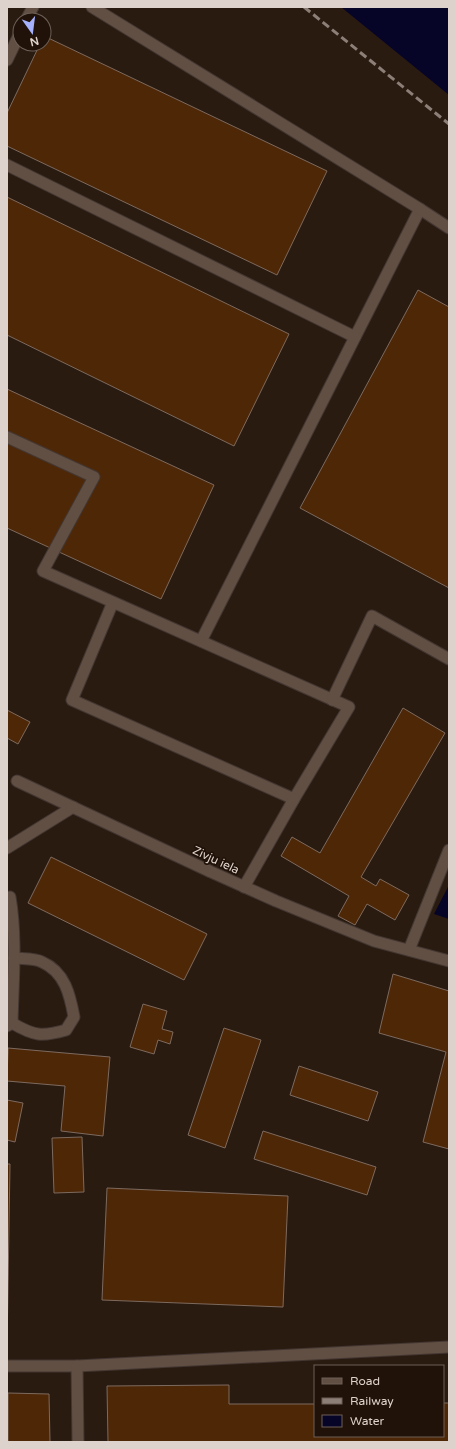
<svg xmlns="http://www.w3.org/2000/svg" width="456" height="1449" viewBox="0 0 456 1449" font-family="'Varela Round',sans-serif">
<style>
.water{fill:#060427}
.building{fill:#4e2707;stroke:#7d6a5e}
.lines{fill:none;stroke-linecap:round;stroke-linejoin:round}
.service-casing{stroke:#433732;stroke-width:13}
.minor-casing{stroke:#433732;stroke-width:13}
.service{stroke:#614f43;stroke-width:11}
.minor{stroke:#614f43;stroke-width:11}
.rail{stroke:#8c7f77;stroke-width:3;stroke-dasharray:8 4;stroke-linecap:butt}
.labels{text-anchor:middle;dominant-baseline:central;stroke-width:3.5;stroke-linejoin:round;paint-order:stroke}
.street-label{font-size:12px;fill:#ded3cc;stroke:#201208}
</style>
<rect width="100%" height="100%" fill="#2a1b11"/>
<g class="water">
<polygon points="341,7 449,7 449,95"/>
<polygon points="449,885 449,919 434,914"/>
</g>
<g class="building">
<polygon points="44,36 327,171 277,275 7,146 7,113 40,44 44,44"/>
<polygon points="7,197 289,334 234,446 7,335"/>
<polygon points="418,290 449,307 449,588 300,508"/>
<polygon points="7,389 214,485 161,599 7,528"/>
<polygon points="403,708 445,733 361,877 376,886 380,879 409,895 395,920 367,904 355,925 338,916 349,896 281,856 292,837 320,853"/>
<polygon points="7,710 30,722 18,744 7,738"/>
<polygon points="51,857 207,934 184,980 28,903"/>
<polygon points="393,974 449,991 449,1149 423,1142 446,1052 379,1033"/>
<polygon points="143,1004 167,1011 162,1029 173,1032 170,1044 158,1040 154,1054 130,1047"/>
<polygon points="224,1028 261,1040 225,1148 188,1135"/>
<polygon points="8,1048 110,1057 103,1136 61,1131 65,1086 7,1081"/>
<polygon points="299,1066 378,1092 368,1121 290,1095"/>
<polygon points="7,1100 23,1103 15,1142 7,1140"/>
<polygon points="263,1131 376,1167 367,1195 254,1159"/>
<polygon points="82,1137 84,1192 54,1193 52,1138"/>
<polygon points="7,1164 10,1164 7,1349"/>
<polygon points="107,1188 288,1196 283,1307 102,1300"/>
<polygon points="229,1385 229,1404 315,1404 315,1436 443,1436 443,1403 449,1403 449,1442 108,1442 107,1386"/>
<polygon points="8,1393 49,1394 50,1442 8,1442"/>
</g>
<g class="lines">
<g class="service-casing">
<g id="service">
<polyline points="92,7 420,209 201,641"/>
<polyline points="26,20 33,7"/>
<polyline points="7,60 20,33"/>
<polyline points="7,165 355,337"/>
<polyline points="420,209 449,228"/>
<polyline points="7,437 94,477 43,571 349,707 294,799 72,700 113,602"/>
<polyline points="332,700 372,616 449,659"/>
<polyline points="209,871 276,901 374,941 449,961"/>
<polyline points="244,887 294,799"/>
<polyline points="409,950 449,850"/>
<path d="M12 1023C34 1036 42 1037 66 1030L74 1017C70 995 65 972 42 962 35 958 22 959 14 958"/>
<polyline points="7,1366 77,1366 449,1347"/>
<polyline points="77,1366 78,1442"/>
</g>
</g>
<g class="minor-casing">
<g id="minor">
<polyline points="17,781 209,871"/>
<polyline points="7,848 73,807"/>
<path d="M7 1026 12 1023C13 981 17 938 10 897"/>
</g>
</g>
<use href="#service" class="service"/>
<use href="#minor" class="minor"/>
<polyline class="rail" points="304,7 449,124"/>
</g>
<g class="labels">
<g class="street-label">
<text transform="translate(216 860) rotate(25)">Zivju iela</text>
</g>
</g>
<rect width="456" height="1449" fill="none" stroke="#ded3cc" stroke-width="16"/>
<rect x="314" y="1365" width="130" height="72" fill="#201208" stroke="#6c5f56"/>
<rect x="322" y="1378" width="20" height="6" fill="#614f43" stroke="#6c5f56"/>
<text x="350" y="1385" font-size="12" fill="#ded3cc">Road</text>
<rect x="322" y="1398" width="20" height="6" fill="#8c7f77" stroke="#6c5f56"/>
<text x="350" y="1405" font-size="12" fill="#ded3cc">Railway</text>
<rect x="322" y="1415" width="20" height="12" fill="#060427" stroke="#6c5f56"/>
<text x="350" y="1425" font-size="12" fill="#ded3cc">Water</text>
<g transform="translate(32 32) rotate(166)"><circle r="19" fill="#201208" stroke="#6c5f56"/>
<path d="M0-3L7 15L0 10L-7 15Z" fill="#a5b1fc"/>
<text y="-6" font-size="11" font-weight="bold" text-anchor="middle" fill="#ded3cc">N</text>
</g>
</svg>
